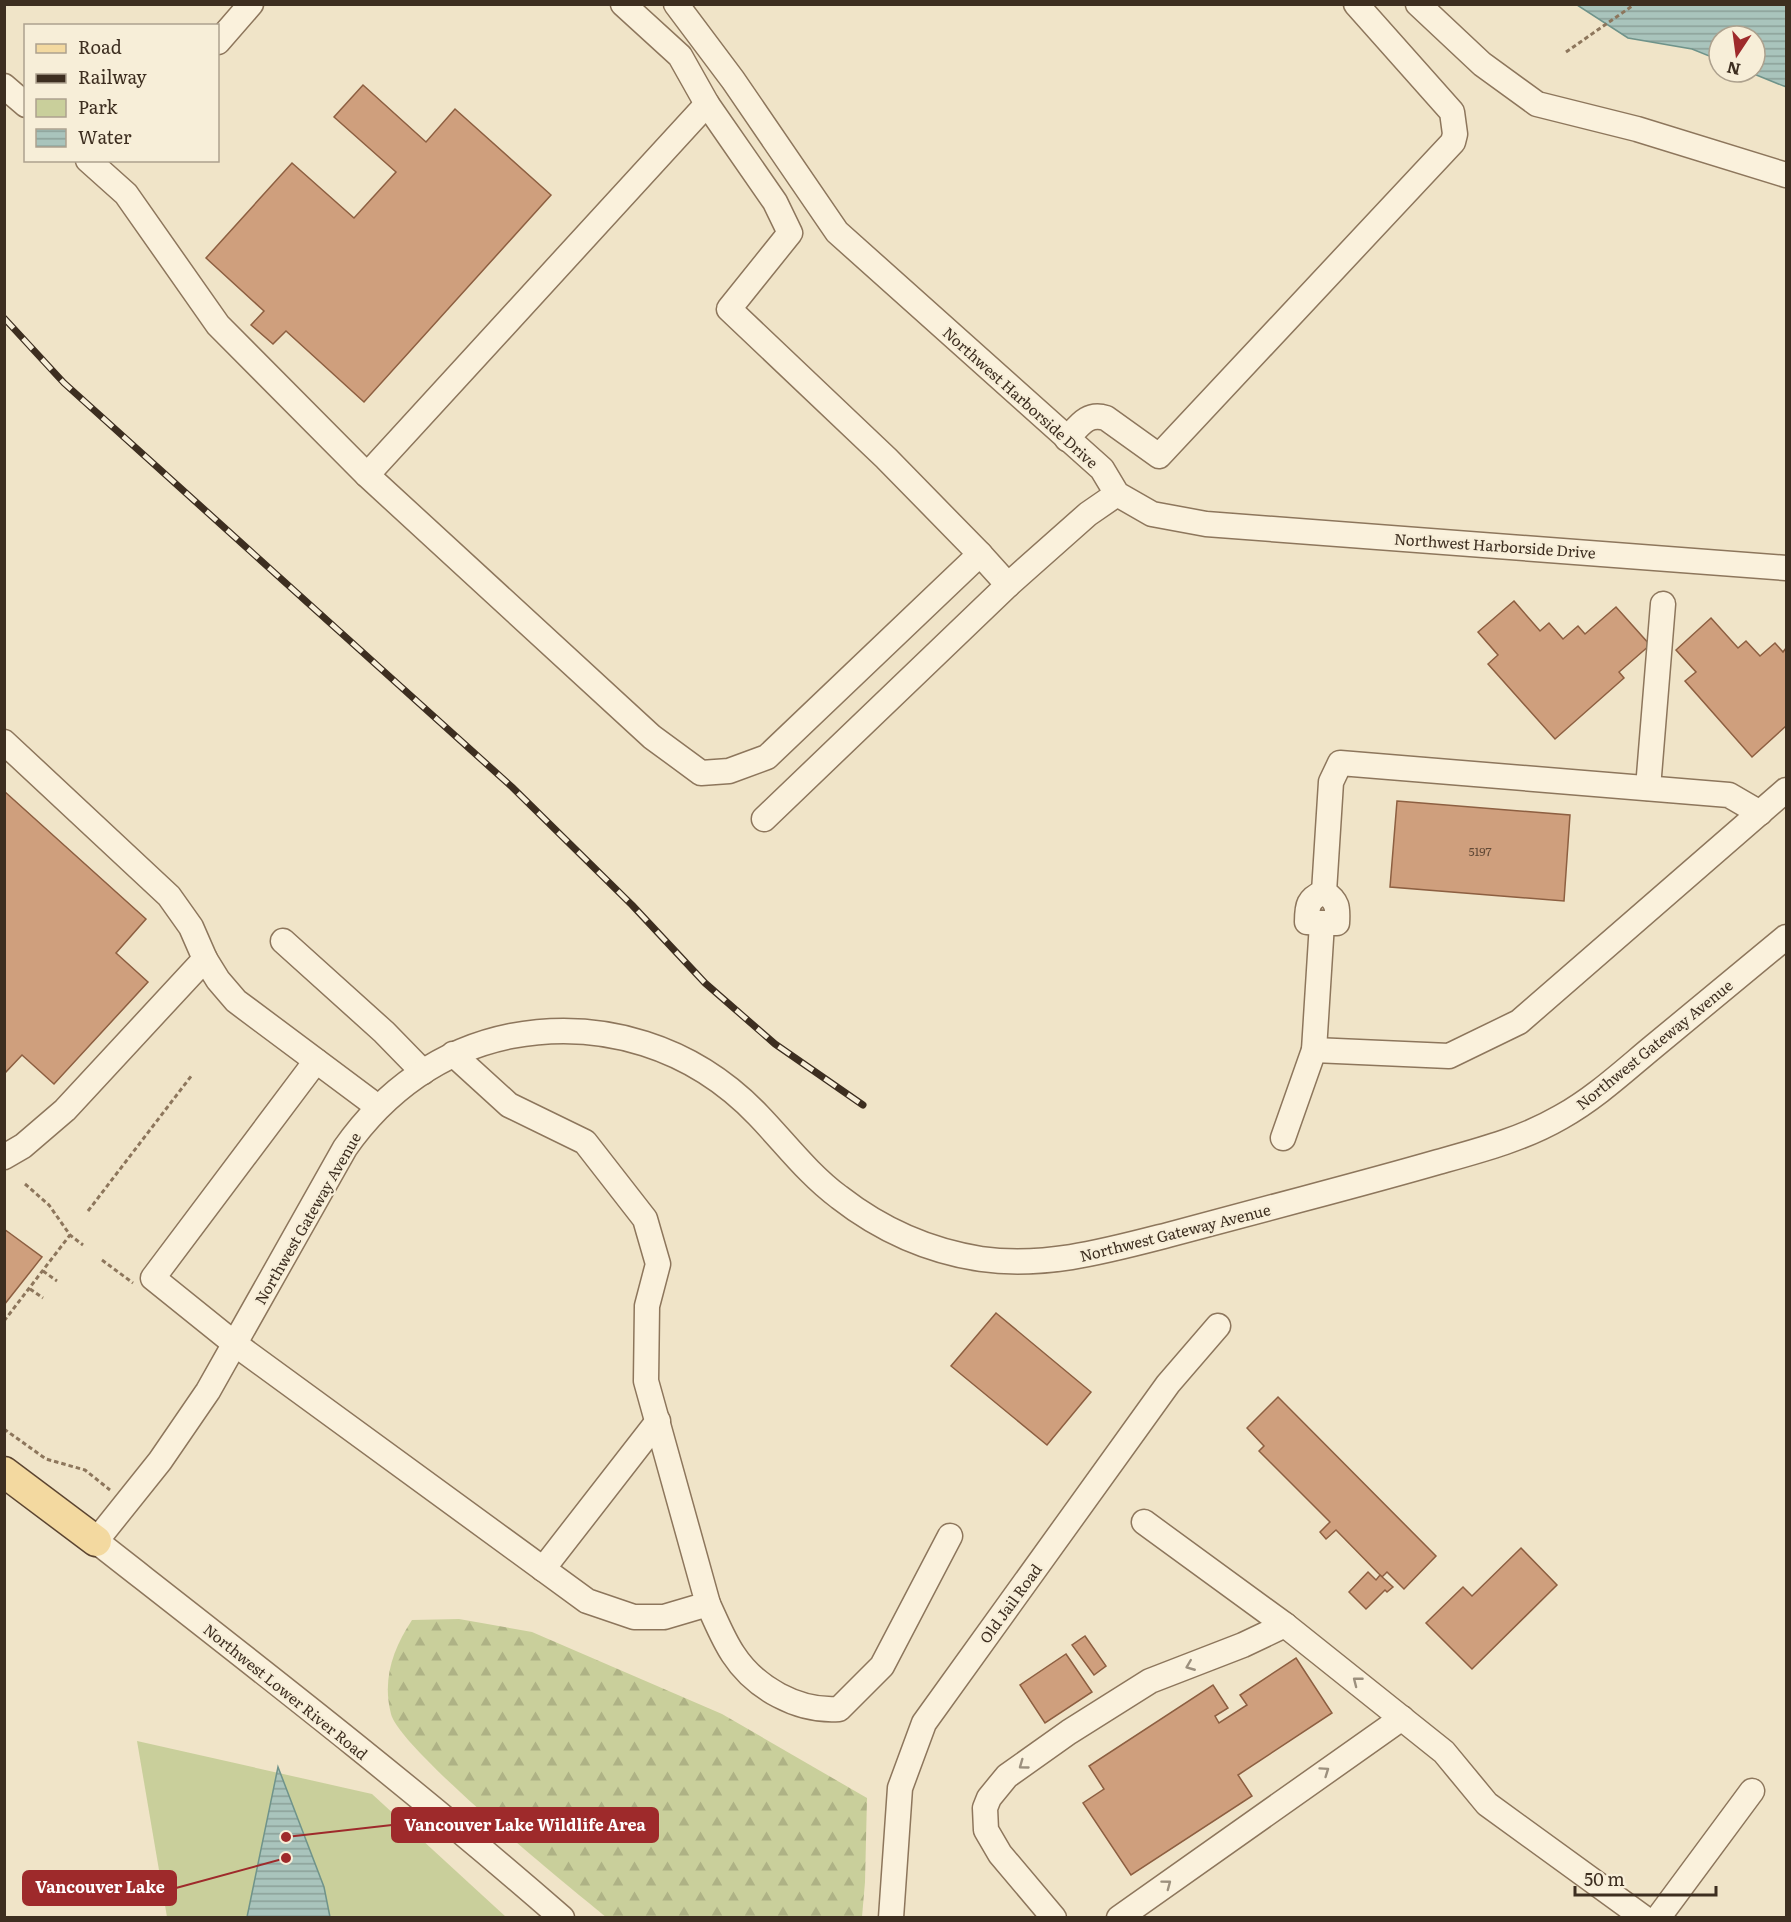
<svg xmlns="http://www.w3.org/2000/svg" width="1791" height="1922" viewBox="0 0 1791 1922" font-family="Literata,serif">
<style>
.green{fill:#c9cf9b}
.forest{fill:url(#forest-firs)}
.water{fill:url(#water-rules);stroke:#6f938a;stroke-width:1.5}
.building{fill:#cf9f7d;stroke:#8d5f41;stroke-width:1.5}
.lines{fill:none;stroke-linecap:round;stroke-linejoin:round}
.minor-casing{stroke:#8d765c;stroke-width:27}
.major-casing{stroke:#5b4430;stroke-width:33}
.path{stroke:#8d765c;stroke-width:3;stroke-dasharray:4.5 3;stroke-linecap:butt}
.minor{stroke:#faf1dc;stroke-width:24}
.major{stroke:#f3d9a0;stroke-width:30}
.rail-casing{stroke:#3d2e20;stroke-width:7}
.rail{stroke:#f7eed8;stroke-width:4.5;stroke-dasharray:14;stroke-linecap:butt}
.oneway{stroke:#9c907e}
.labels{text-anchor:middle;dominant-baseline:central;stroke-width:4.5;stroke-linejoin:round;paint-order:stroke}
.number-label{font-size:12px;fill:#624a37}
.street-label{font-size:15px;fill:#3d2e20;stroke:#f7eed8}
.leader{fill:none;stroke:#9e2a2b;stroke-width:2}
.callout-dot{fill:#9e2a2b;stroke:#f7eed8;stroke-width:2}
.callout{fill:#9e2a2b;stroke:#9e2a2b;stroke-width:2}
.callout-label{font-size:16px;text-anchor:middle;font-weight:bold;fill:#fff}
</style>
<defs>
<pattern id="forest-firs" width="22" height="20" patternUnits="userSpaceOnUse" patternTransform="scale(1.5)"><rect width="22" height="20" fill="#c9cf9b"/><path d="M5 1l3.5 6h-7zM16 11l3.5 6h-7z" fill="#aeb285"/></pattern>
<pattern id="water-rules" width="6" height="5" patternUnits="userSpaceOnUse" patternTransform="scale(1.5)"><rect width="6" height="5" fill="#a9c4bc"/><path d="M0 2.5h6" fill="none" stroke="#8ba098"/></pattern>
</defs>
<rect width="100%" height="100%" fill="#f0e4c8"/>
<polygon class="green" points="137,1741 372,1794 506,1917 167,1917"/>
<path class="forest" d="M459 1619 532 1632 722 1714 867 1798 865 1882 862 1917H606C569 1887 400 1749 391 1714 382 1679 393 1649 412 1620Z"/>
<g class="water">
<polygon points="1577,5 1786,5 1786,87 1749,72 1755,72 1755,36 1719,36 1719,60 1692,49 1628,38"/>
<polygon points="278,1767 324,1887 330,1917 247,1917"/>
</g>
<g class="building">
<polygon points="363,85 426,142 455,109 551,195 364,402 286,331 273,344 251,325 264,311 206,258 292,163 354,218 396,172 334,117"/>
<polygon points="1514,601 1540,631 1549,623 1563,639 1578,626 1585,634 1616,607 1650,645 1619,672 1624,678 1555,739 1488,664 1498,655 1478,632"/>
<polygon points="1711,618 1738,648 1746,641 1760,656 1775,643 1783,652 1786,648 1786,726 1752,757 1685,681 1696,672 1676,650"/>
<polygon points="4,791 146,919 116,953 148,982 54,1084 22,1055 4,1074"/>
<polygon points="1397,801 1570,815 1564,901 1390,887"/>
<polygon points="4,1229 42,1257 4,1305"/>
<polygon points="996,1313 1091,1392 1047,1445 951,1366"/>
<polygon points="1278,1397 1436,1556 1404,1589 1387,1572 1382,1577 1336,1530 1326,1539 1320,1532 1330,1522 1259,1451 1264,1446 1247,1428"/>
<polygon points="1521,1548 1557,1585 1472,1669 1426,1623 1463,1587 1472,1596"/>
<polygon points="1368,1572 1376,1580 1380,1575 1393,1587 1387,1592 1385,1590 1366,1609 1349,1592"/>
<polygon points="1085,1636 1106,1666 1094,1675 1072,1645"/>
<polygon points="1066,1654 1092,1692 1045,1723 1020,1685"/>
<polygon points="1296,1658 1332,1713 1238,1775 1252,1796 1131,1875 1083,1803 1104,1789 1089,1766 1213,1685 1228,1708 1215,1716 1219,1723 1247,1705 1240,1695"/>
</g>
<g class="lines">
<g class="minor-casing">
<g id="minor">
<polyline points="623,4 680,56 707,104 775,202 790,233 729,309 886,458 980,554"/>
<polyline points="676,4 733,80 837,232 1102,469 1117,494 1152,514 1206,524 1786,568"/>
<polyline points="1418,4 1482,64 1537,104 1637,129 1786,175"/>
<polyline points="218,42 251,4"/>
<polyline points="4,86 26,105"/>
<polyline points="88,160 126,194 218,325 367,475 652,737 701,773 729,771 767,757 980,554 1008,585"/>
<path d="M1067 439C1079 426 1087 412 1106 418L1159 456 1453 142 1455 134 1452 112 1356 4"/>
<polyline points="367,475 707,104"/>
<polyline points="4,742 169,896 191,927 205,959 218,980 236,1001 378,1107"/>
<polyline points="1648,788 1663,604"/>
<polyline points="764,819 1008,585 1088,514 1117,494"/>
<path d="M1322 923 1307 922C1307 905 1308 899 1324 892"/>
<polyline points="283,941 384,1032 423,1072"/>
<polyline points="1314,1050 1449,1056 1519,1022 1786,790"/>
<polyline points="316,1061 153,1278 235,1344 587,1601 634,1617 664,1617 708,1604 646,1381 647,1306 658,1264 645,1219 585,1142 509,1105 453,1054"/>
<path d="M1283 1138 1314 1050 1322 923H1337C1338 908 1338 901 1324 892L1331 782 1340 763 1729 795 1760 813"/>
<polyline points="4,1157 23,1146 65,1110 205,959"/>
<polyline points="1144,1522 1285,1625"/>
<polyline points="543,1569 658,1421"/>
<path d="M708 1604C716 1621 723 1639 733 1654 755 1688 798 1712 839 1709L882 1666 950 1536"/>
<path d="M562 1918C411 1786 253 1664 96 1541L160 1461 208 1391 345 1148C385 1091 441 1050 511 1036 603 1019 693 1047 758 1115 785 1143 808 1174 839 1197 880 1229 929 1251 981 1259 1045 1268 1106 1251 1168 1235 1213 1223 1258 1211 1303 1199 1348 1187 1393 1175 1438 1162 1481 1150 1523 1139 1561 1117 1595 1098 1624 1071 1653 1047 1698 1010 1742 973 1786 937"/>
<polyline points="891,1918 900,1788 924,1723 1168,1384 1218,1326"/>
<polyline points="1054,1918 1000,1854 986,1830 985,1808 989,1798 1007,1776 1069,1732 1150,1681 1243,1645 1285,1625 1444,1752 1487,1804 1644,1918"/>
<polyline points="1119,1918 1402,1718"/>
<polyline points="1658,1918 1752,1791"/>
</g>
</g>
<g class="major-casing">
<polyline id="major" points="4,1472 96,1541"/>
</g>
<g class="path">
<polyline points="1566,52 1635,4"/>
<polyline points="25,1184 49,1205 70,1235 83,1245"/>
<polyline points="88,1211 192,1075"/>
<polyline points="102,1260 133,1283"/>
<polyline points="43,1271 57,1281"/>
<polyline points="30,1289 43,1298"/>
<polyline points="4,1321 70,1235"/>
<polyline points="4,1429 46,1459 85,1470 110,1490"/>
</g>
<use href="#minor" class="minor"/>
<use href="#major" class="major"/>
<g class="rail-casing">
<polyline id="rail" points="4,318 64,383 512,787 632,905 705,983 775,1044 863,1105"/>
</g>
<use href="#rail" class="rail"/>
</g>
<defs><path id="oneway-chevron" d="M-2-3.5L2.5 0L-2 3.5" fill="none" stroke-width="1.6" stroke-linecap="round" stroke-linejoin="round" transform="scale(1.5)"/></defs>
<g class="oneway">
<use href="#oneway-chevron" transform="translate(1190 1666) rotate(158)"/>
<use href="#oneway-chevron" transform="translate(1357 1681) rotate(-142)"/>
<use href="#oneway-chevron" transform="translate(1023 1765) rotate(144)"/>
<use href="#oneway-chevron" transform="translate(1325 1771) rotate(-35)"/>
<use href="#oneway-chevron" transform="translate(1167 1884) rotate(-37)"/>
</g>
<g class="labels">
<g class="number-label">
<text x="1480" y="851">5197</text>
</g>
<g class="street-label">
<text transform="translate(1021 397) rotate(42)">Northwest Harborside Drive</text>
<text transform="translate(1495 545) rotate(4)">Northwest Harborside Drive</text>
<text transform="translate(1654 1044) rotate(-39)">Northwest Gateway Avenue</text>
<text transform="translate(307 1218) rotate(-60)">Northwest Gateway Avenue</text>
<text transform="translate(1175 1232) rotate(-14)">Northwest Gateway Avenue</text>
<text transform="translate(1010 1603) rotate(-54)">Old Jail Road</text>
<text transform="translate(286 1691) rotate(39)">Northwest Lower River Road</text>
</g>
</g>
<path class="leader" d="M286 1837L392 1825M286 1858L176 1888"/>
<g class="callout-dot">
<circle cx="286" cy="1837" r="6"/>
<circle cx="286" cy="1858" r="6"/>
</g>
<g class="callout">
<rect x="392" y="1808" width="266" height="34" rx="6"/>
<rect x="23" y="1871" width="153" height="34" rx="6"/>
</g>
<g class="callout-label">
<text x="525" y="1831">Vancouver Lake Wildlife Area</text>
<text x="100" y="1893">Vancouver Lake</text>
</g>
<rect width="1791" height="1922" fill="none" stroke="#3d2e20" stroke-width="12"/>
<rect x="24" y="24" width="195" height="138" fill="#f7eed8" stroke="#ada18e" stroke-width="1.5"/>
<rect x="36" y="44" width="30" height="9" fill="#f3d9a0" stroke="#ada18e" stroke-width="1.5"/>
<text x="78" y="54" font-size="18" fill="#3d2e20">Road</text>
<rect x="36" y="74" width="30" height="9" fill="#3d2e20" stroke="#ada18e" stroke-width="1.5"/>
<text x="78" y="84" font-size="18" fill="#3d2e20">Railway</text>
<rect x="36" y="99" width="30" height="18" fill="#c9cf9b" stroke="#ada18e" stroke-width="1.5"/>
<text x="78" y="114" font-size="18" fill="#3d2e20">Park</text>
<rect x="36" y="129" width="30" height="18" fill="url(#water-rules)" stroke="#ada18e" stroke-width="1.5"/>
<text x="78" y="144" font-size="18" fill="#3d2e20">Water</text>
<g transform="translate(1737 54) rotate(193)"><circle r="28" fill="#f7eed8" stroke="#ada18e" stroke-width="1.5"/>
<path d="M0-4.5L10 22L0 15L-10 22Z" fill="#9e2a2b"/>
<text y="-9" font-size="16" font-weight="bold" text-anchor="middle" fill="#3d2e20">N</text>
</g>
<path d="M1575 1886v9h141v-9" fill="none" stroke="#3d2e20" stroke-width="3"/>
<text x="1584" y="1886" font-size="18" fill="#3d2e20" stroke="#f7eed8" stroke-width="4.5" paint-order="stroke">50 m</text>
</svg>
